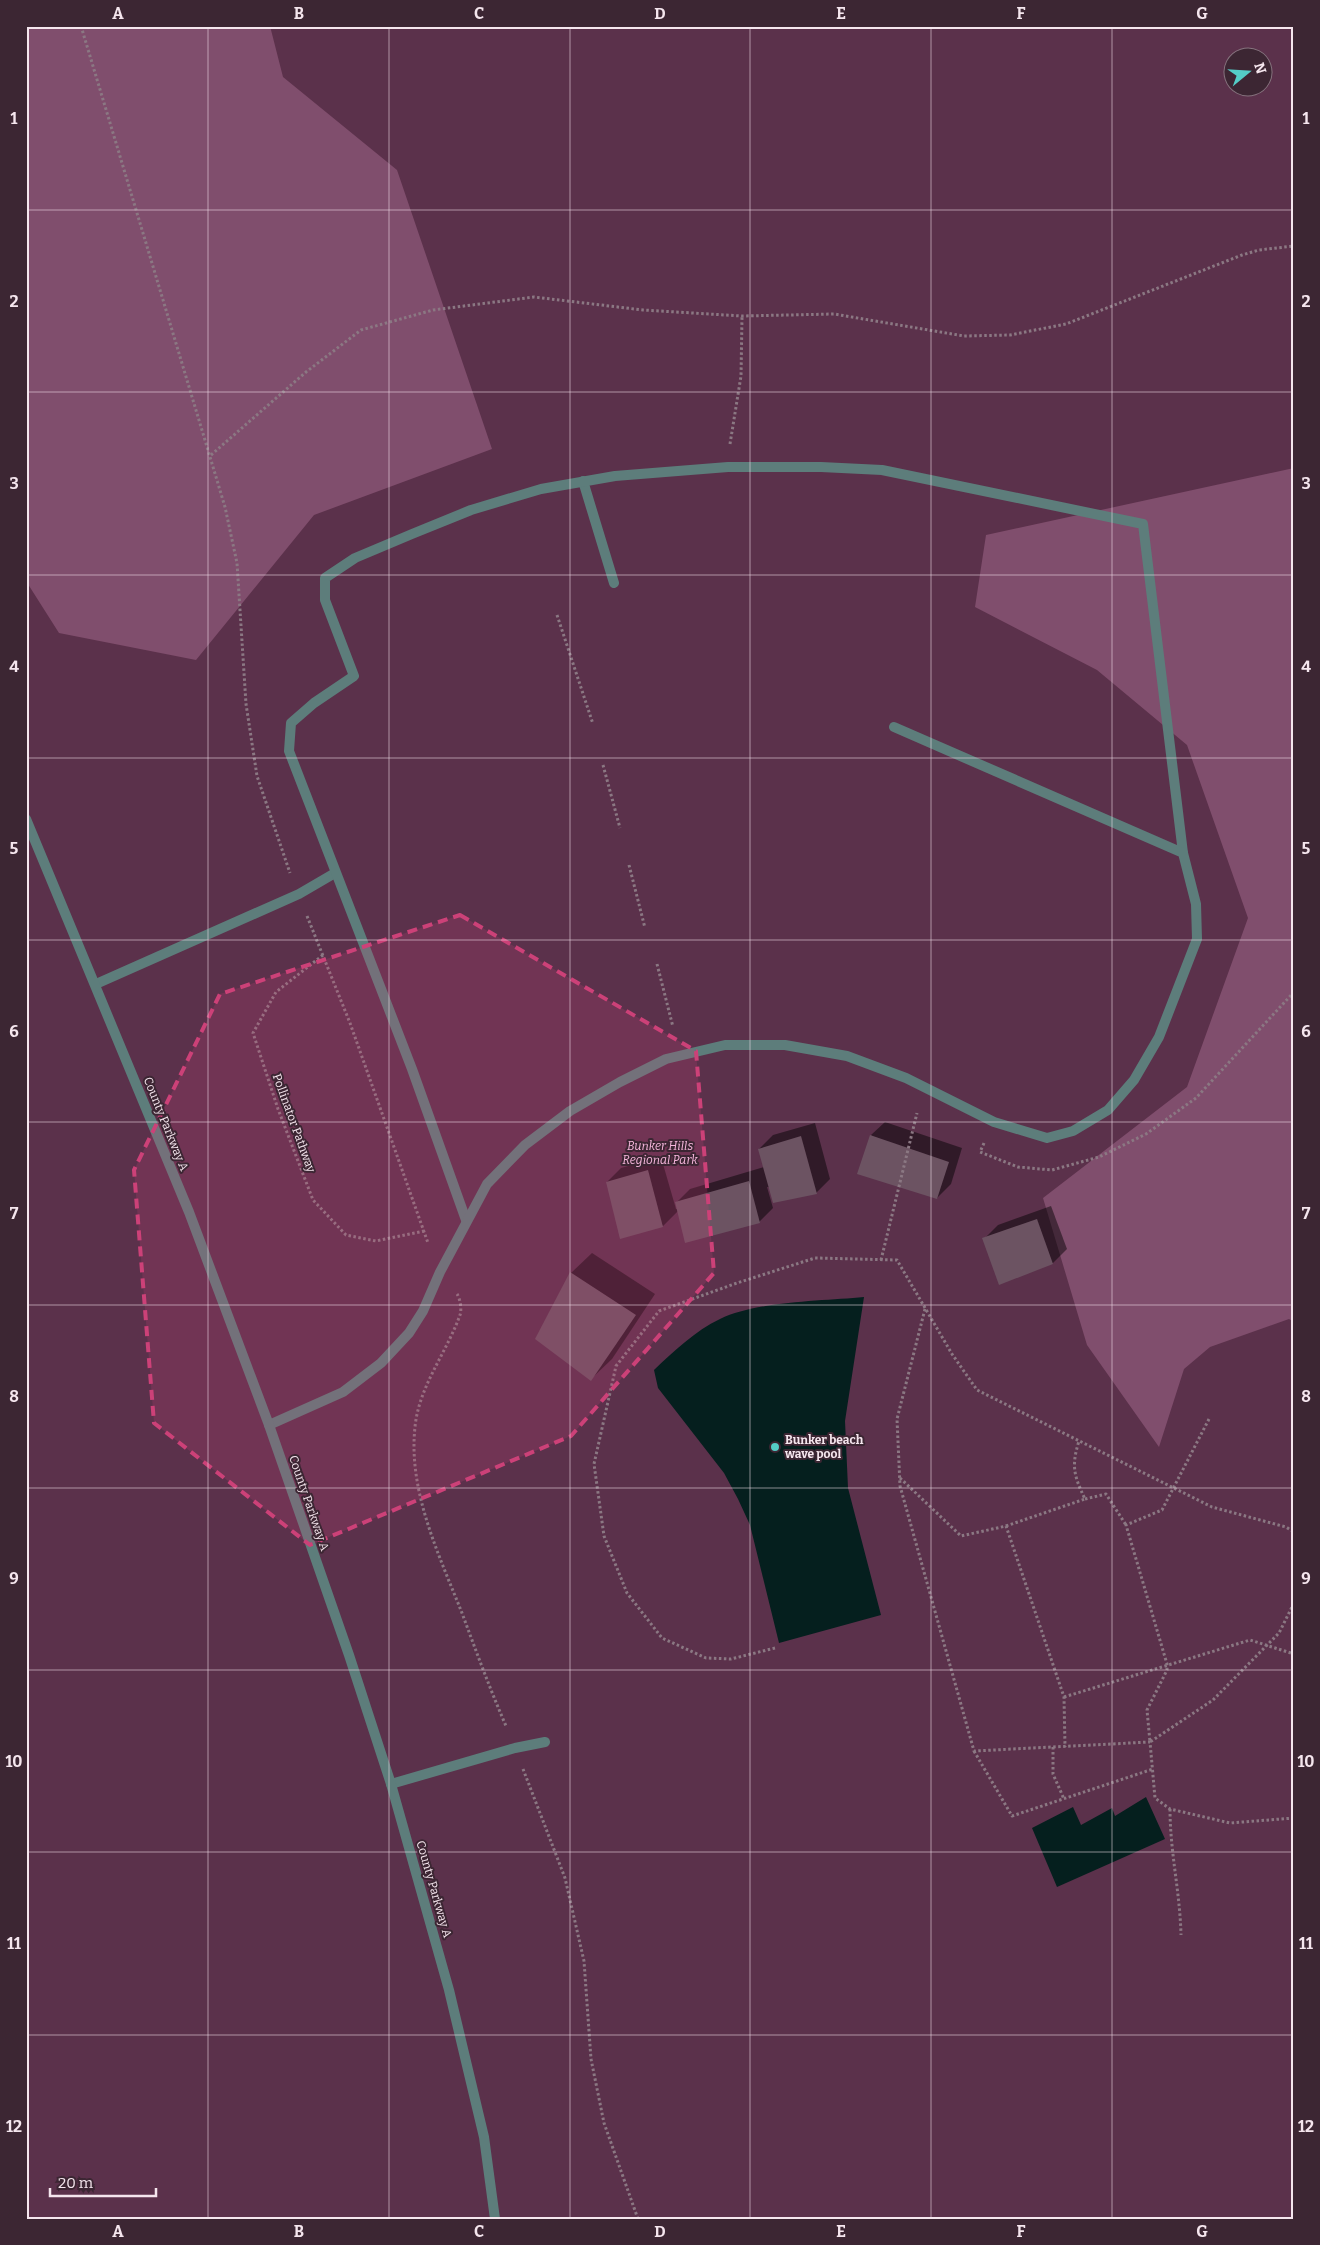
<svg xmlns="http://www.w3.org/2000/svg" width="1320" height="2245" viewBox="0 0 1320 2245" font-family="Bitter,serif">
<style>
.green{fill:#5b314b;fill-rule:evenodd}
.forest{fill:#804e6d}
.water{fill:#051f1e}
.shadow{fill:#0007}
.building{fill:#6c5362}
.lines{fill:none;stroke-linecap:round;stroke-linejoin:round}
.path{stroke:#8b7883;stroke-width:3;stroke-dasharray:2.5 2.5;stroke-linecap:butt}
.lane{stroke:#5d7d7b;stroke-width:10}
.street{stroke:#5d7d7b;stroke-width:10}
.marked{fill:#cc4178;fill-opacity:0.2;stroke:#cc4178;stroke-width:4;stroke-dasharray:10 6;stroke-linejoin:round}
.grid{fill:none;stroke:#f5e6ee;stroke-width:1;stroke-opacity:0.55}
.poi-dot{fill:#54cdc7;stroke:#3c2633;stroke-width:2}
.labels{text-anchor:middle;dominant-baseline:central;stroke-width:4;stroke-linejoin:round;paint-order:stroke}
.street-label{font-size:12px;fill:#f5e6ee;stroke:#3c2633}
.park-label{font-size:12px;font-style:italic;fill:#f7b7dd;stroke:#3c2633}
.poi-label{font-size:12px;font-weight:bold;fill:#f5e6ee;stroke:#3c2633;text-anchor:start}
.neatline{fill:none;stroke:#f5e6ee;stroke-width:2}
.grid-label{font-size:16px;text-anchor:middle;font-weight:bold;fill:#f5e6ee}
</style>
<rect width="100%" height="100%" fill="#3c2633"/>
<path class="green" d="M26 26H1294V2219H26ZM1232 58H1262V88H1232Z"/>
<g class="forest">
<polygon points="26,26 270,26 283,77 397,170 492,449 314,515 196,660 59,633 26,581"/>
<polygon points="1294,468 1294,1322 1289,1319 1210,1347 1184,1369 1159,1447 1087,1345 1043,1198 1187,1087 1248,918 1187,745 1097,670 975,607 986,535"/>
</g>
<g class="water">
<path d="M864 1297 845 1421 848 1488 881 1615 779 1643 750 1525 738 1499 724 1473 658 1388 654 1370C674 1351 695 1331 720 1319 757 1301 823 1301 864 1297Z"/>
<polygon points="1146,1797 1165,1839 1057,1887 1032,1828 1073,1807 1081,1825 1112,1808 1115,1816"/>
</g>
<g class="shadow">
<polygon points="885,1122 962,1148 951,1184 937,1198 871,1135"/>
<polygon points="815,1123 830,1179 816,1193 767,1187 773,1208 759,1222 678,1211 663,1226 607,1182 621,1168 661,1157 676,1209 678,1209 676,1203 690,1189 764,1167 759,1149 773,1135"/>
<polygon points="1051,1206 1067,1249 1053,1263 999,1283 984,1239 998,1225"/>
<polygon points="592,1253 655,1294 612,1359 591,1379 571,1273"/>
</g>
<g class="building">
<polygon points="870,1135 949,1162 937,1199 857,1174"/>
<polygon points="801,1136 817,1194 773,1203 758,1149"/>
<polygon points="648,1170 663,1227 620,1239 606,1182"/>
<polygon points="749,1181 760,1223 685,1243 675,1202"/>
<polygon points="1037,1219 1053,1264 999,1285 982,1238"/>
<polygon points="570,1272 636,1315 591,1381 535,1339"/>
</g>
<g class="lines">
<g class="path">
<polyline points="81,26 225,507 237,563 246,704 257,776 290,873"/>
<polyline points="730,444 741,376 742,317"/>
<polyline points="211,455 306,372 361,330 433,310 534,297 643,310 742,316 834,314 964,336 1010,335 1066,324 1242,255 1259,250 1294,246"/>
<polyline points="557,615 593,724"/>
<polyline points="603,765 620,828"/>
<polyline points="629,865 645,928"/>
<polyline points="307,916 350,1023 428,1243"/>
<polyline points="323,955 276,992 253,1033 278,1109 313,1200 346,1235 376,1241 424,1231"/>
<polyline points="657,964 673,1027"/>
<polyline points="984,1143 980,1152 1018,1167 1052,1170 1099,1157 1146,1134 1196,1098 1294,992"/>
<polyline points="881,1260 917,1113"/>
<path d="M457 1294C460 1298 462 1310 460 1315 446 1354 419 1386 415 1427 408 1491 439 1555 462 1613 476 1651 490 1689 506 1726"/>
<polyline points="925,1309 897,1419 900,1486 974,1751 1150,1742 1155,1798 1170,1809 1230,1823 1294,1818"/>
<polyline points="1209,1419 1162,1510 1126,1525 1167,1664 1167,1670 1147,1710 1150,1742 1213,1700 1279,1633 1294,1603"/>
<polyline points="900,1478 961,1536 1006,1526 1064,1697 1065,1747"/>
<polyline points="1085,1499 1106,1494 1126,1525"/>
<path d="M1006 1526 1085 1499C1074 1476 1071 1466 1079 1441"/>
<polyline points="775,1648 731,1659 706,1658 662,1638 627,1593 604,1536 594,1464 616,1366 659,1311 737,1283 815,1258 897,1260 952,1354 977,1390 1212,1507 1286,1527 1294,1532"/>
<polyline points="1064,1697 1250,1640 1294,1654"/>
<polyline points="1053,1747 1053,1774 1064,1799"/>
<polyline points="974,1751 1012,1816 1153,1769"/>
<polyline points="523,1769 565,1878 584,1961 591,2059 604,2123 638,2219"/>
<path d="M1170 1809C1170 1852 1180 1892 1181 1935"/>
</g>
<g class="lane">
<polyline points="583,481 614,583"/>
<polyline points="96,984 299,894 335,873"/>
<polyline points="466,1220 412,1069 289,751 291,723 314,703 354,676 325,600 325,578 355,558 412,534 471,510 541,489 615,476 728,467 821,467 882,470 1143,524 1183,853"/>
<polyline points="269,1425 343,1392 381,1363 409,1333 423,1311 440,1272 487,1184 525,1145 570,1111 620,1082 666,1059 725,1045 785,1045 847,1056 906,1078 994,1122 1047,1138 1073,1131 1108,1110 1134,1080 1159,1037 1197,939 1196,904 1183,853 894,727"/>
<polyline points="391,1784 515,1748 545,1742"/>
</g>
<polyline class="street" points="26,819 189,1212 269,1425 349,1655 391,1784 449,1990 484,2137 495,2219"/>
</g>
<path class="marked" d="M460 915 696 1051 714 1273 571 1436 310 1545 154 1423 134 1170 220 994Z"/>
<path class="grid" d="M208 26V2219M389 26V2219M570 26V2219M750 26V2219M931 26V2219M1112 26V2219M26 210H1294M26 392H1294M26 575H1294M26 758H1294M26 940H1294M26 1122H1294M26 1305H1294M26 1488H1294M26 1670H1294M26 1852H1294M26 2035H1294"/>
<circle class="poi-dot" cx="775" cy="1447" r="5"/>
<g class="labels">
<g class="street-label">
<text transform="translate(294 1123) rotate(70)">Pollinator Pathway</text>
<text transform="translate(166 1124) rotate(68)">County Parkway A</text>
<text transform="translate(309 1503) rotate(71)">County Parkway A</text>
<text transform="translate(434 1889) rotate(74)">County Parkway A</text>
</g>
<g class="park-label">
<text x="660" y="1146">Bunker Hills<tspan x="660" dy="14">Regional Park</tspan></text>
</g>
<g class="poi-label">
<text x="785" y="1440">Bunker beach<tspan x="785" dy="14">wave pool</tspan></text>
</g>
</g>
<rect width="1320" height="2245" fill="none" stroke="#3c2633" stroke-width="55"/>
<g transform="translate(1248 72) rotate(72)"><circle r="24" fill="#3c2633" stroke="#86737e"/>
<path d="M0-4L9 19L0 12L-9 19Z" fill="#54cdc7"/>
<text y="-8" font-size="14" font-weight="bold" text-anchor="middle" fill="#f5e6ee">N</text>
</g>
<path d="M50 2188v8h106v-8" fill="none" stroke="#f5e6ee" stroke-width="2.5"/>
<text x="58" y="2188" font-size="15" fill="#f5e6ee" stroke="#3c2633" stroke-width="4" paint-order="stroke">20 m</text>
<rect x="28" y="28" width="1264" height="2190" class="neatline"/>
<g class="grid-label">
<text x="118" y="19">A</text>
<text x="299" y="19">B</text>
<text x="479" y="19">C</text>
<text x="660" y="19">D</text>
<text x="841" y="19">E</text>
<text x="1021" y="19">F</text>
<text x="1202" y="19">G</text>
<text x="14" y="124">1</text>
<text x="1306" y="124">1</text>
<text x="14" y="307">2</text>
<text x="1306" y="307">2</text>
<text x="14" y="489">3</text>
<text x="1306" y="489">3</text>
<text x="14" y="672">4</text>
<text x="1306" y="672">4</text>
<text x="14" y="854">5</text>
<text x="1306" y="854">5</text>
<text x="14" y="1037">6</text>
<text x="1306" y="1037">6</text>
<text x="14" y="1219">7</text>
<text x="1306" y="1219">7</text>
<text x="14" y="1402">8</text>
<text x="1306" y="1402">8</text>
<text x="14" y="1584">9</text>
<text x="1306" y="1584">9</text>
<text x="14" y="1767">10</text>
<text x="1306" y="1767">10</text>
<text x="14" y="1949">11</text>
<text x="1306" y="1949">11</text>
<text x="14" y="2132">12</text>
<text x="1306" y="2132">12</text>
<text x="118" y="2237">A</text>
<text x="299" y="2237">B</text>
<text x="479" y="2237">C</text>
<text x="660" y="2237">D</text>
<text x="841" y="2237">E</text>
<text x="1021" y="2237">F</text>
<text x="1202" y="2237">G</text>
</g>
</svg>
